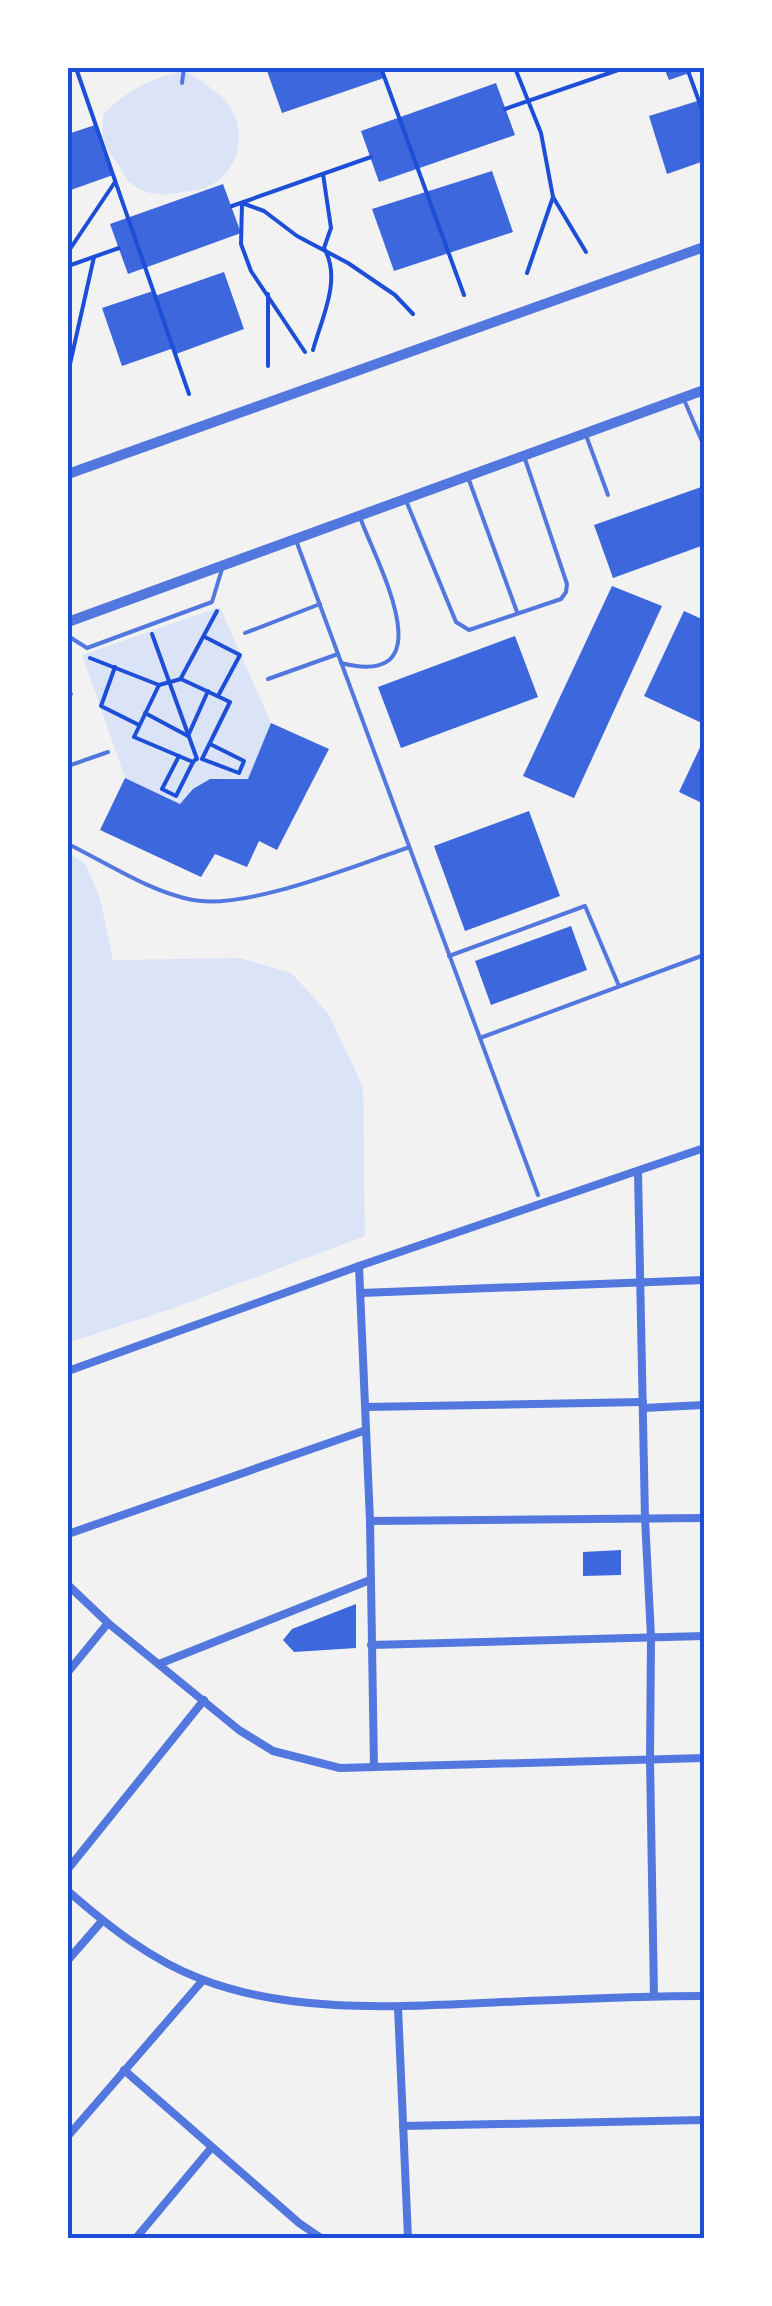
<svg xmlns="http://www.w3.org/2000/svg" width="772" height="2306" viewBox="0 0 772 2306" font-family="Barlow,sans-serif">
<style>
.green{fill:#dbe4f7}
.building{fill:#3d67dc}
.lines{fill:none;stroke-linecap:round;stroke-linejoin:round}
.path{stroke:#1d4ed8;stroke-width:4}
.service{stroke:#5277de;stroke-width:4}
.minor{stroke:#5277de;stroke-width:8}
.tertiary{stroke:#5277de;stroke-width:10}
.neatline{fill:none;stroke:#1d4ed8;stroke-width:4}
</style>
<rect width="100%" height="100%" fill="#f2f2f2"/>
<g class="green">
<path d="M185 71C200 79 217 91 228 104 250 133 238 175 205 188 198 190 189 191 182 192 165 196 145 196 131 183 125 179 122 170 118 164 101 141 102 143 103 115 127 90 150 78 185 71Z"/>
<path d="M220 607 271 723 248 779C217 776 201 780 180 804L125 778 82 655Z"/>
<polygon points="68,852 86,865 100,898 113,960 240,958 291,973 328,1013 363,1087 365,1236 171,1309 68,1343"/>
</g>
<g class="building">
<polygon points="266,68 381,68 384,78 282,113"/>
<polygon points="664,68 704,68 669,80"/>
<polygon points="496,83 515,135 379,182 361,131"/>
<polygon points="704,99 704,161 667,174 649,116"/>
<polygon points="95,125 113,175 68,191 68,134"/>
<polygon points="492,171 513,232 394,271 372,209"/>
<polygon points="223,184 241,233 128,274 110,224"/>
<polygon points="224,272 244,329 176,354 174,348 122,366 102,308 153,291 155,296"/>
<polygon points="704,486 704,545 613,578 594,525"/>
<polygon points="612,586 662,606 574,798 523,776"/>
<polygon points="684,611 704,620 704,724 644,696"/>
<polygon points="515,636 538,697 401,748 378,687"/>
<polygon points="271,723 329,749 277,850 259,841 247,867 215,854 201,877 100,830 125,778 180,804 193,789 210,779 248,779"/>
<polygon points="704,739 704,804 679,792"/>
<polygon points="529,811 560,896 465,931 434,846"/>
<polygon points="571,926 587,970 491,1005 475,961"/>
<polygon points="621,1550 621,1575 583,1576 583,1552"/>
<polygon points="356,1604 356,1648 294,1652 283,1640 292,1629"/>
</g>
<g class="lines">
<g class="path">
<polyline points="76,68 189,394"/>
<polyline points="381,68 464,295"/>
<polyline points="515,68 541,133 553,197 527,273"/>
<polyline points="687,68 704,115"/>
<polyline points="505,109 624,68"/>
<polyline points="553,197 586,252"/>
<polyline points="232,206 371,157"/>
<polyline points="68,252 115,182"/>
<polyline points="68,266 119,248"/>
<path d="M313 350C322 317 342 279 324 248L331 228 323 174"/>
<polyline points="305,352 251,271 241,244 242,203 264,211 297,236 348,263 395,295 413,314"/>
<polyline points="268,366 268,294"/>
<polyline points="68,373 94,257"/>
<polyline points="152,634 197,759"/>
<polyline points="205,637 240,655 218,696"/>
<polyline points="90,658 159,685 181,679 230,702 202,759 239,773 244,761 210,744"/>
<polyline points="115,667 101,706 139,725"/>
<polyline points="181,678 217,611"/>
<polyline points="159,685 134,737 193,762 195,760"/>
<polyline points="145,713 188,736"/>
<polyline points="188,736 208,691"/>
<polyline points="179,756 162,789 176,796 193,762"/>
</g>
<g class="service">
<polyline points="182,83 184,68"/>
<polyline points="685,402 704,446"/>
<polyline points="587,438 608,495"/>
<polyline points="469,480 517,612"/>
<polyline points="407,503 456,622 469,630 561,599 566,592 567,584 525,459"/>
<polyline points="297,543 538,1195"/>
<polyline points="245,633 320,604"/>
<polyline points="68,636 87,648 212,602 222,569"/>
<path d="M341 663C447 690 377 563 361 520"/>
<polyline points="268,679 338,654"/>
<polyline points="68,695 71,694"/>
<polyline points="68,766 108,752"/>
<path d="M68 844C107 863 150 892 193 900 247 910 353 866 407 848"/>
<polyline points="449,956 585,906 619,986"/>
<polyline points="480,1038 704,955"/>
</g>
<g class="minor">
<polyline points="638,1173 645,1518 651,1637 650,1760 654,1996"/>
<polyline points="359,1266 370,1521 374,1767"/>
<polyline points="361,1293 704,1280"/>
<polyline points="68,1371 359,1266 704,1148"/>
<polyline points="365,1407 643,1402"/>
<polyline points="643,1408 704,1405"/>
<polyline points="370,1521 704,1518"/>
<polyline points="68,1534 366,1430"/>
<polyline points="68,1585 108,1623 239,1730 273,1751 340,1768 704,1758"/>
<polyline points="371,1645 704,1636"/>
<polyline points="159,1664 370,1580"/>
<polyline points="68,1672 108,1623"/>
<polyline points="68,1869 204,1700"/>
<path d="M68 1891C108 1926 151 1960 201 1979 289 2013 391 2007 482 2003 556 2000 630 1996 704 1996"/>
<polyline points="68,1960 102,1921"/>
<polyline points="398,2007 408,2238"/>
<polyline points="124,2070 299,2223 321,2238"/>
<polyline points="403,2126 704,2120"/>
<polyline points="68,2136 203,1980"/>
<polyline points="136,2238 212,2147"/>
</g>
<g class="tertiary">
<polyline points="68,474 704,247"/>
<polyline points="68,622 704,390"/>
</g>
</g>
<rect width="772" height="2306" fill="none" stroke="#ffffff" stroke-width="140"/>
<rect x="70" y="70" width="632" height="2166" class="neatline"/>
</svg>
